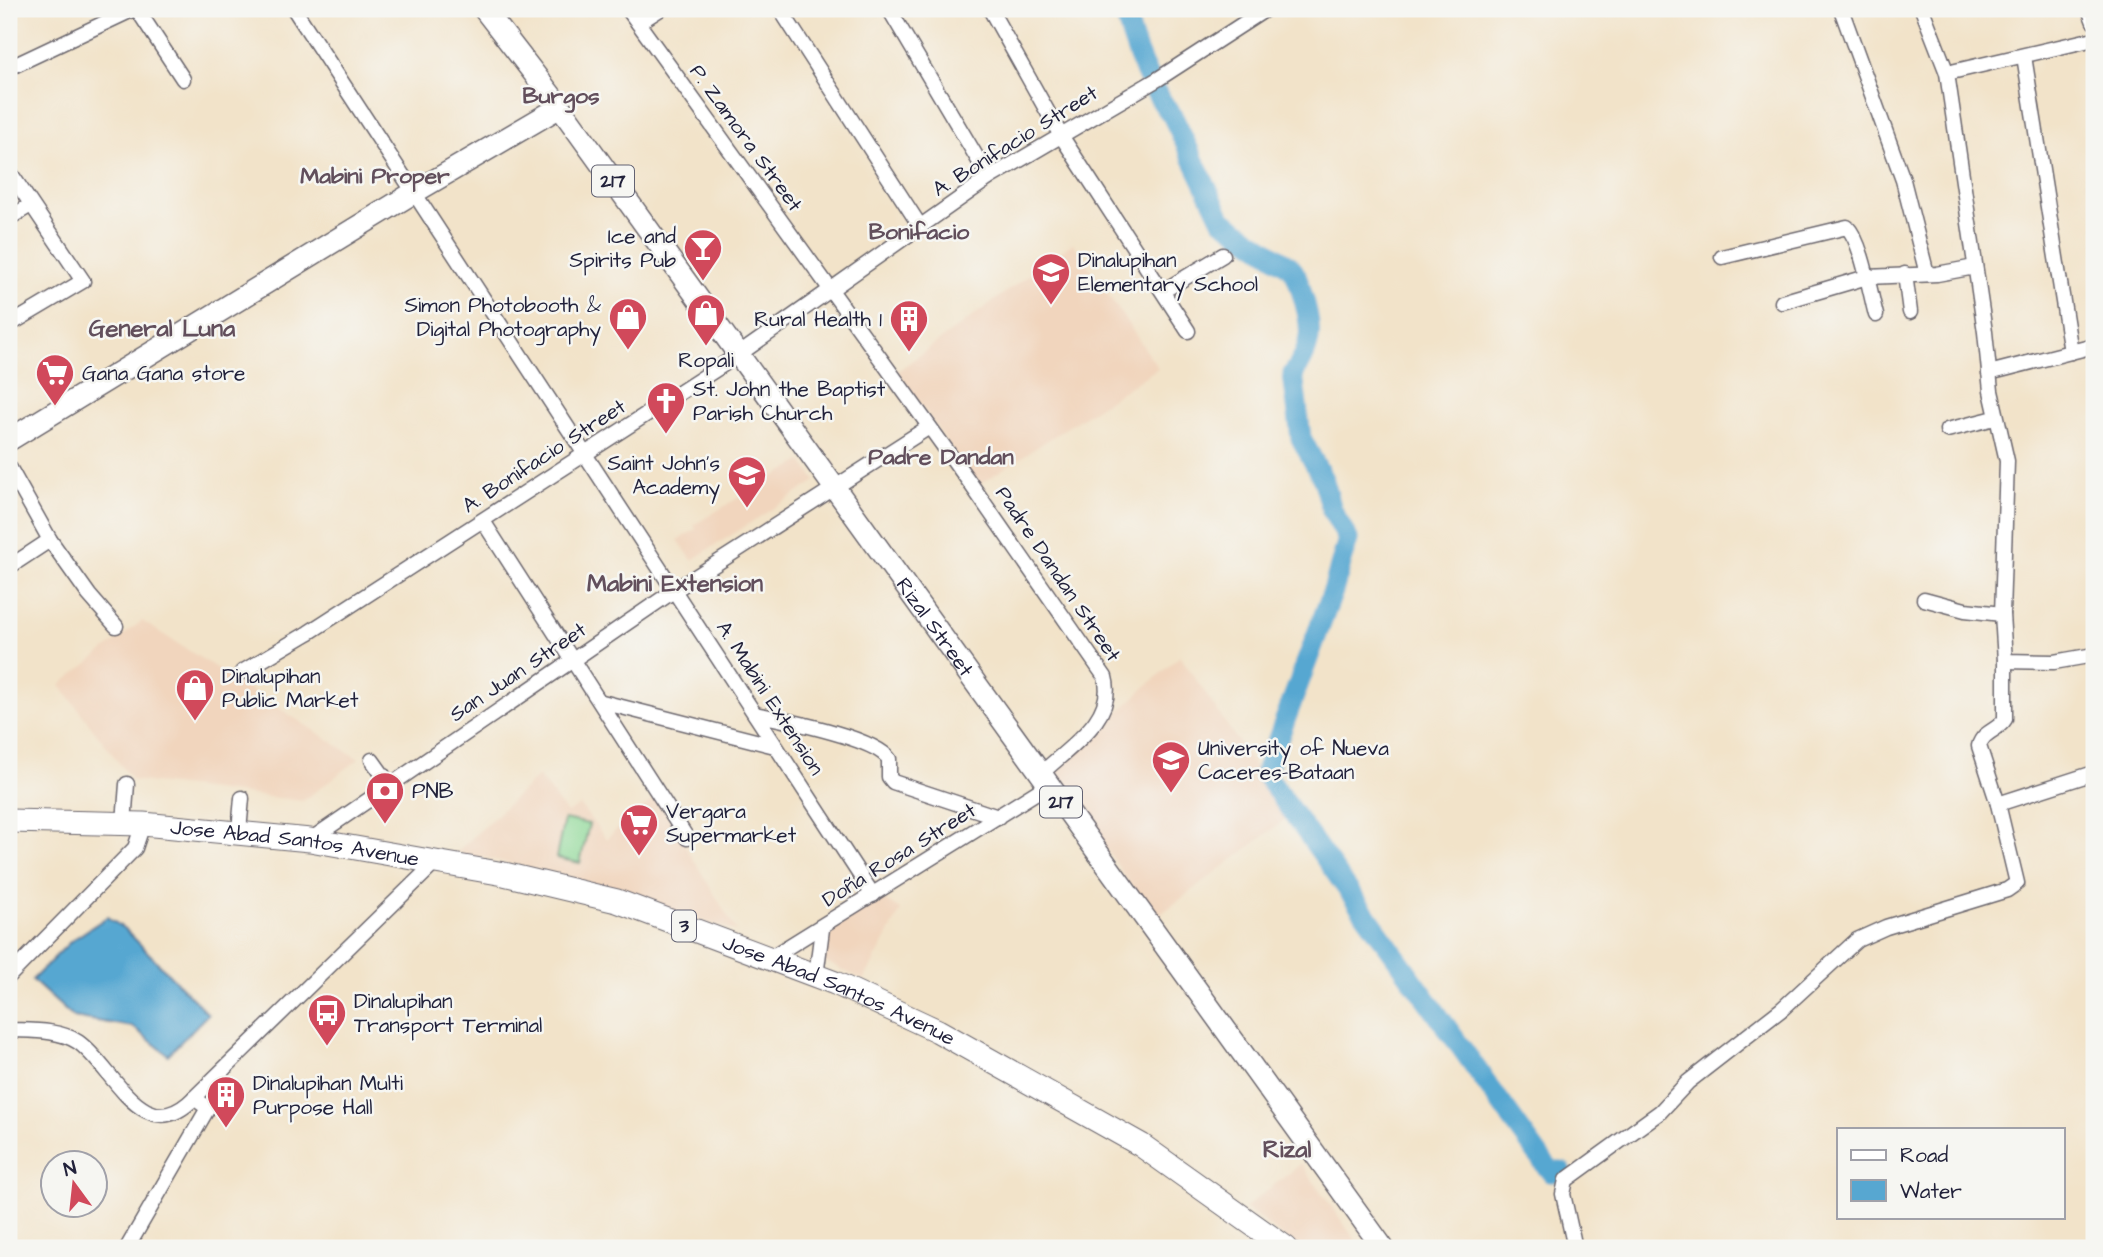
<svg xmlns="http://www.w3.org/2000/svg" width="2103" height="1257" viewBox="0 0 2103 1257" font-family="'Architects Daughter',sans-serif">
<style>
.built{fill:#f1d5bd}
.green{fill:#8cd895;stroke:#577d68;stroke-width:2}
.water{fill:#57a7d1;stroke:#3c6486;stroke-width:2}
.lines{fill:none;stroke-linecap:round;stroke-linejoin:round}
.river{stroke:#57a7d1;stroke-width:21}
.minor-casing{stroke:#6b666d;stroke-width:17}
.primary-casing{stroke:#6b666d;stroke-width:24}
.trunk-casing{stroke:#6b666d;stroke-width:25}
.minor{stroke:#fff;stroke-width:14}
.primary{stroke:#fff;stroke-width:21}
.trunk{stroke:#fff;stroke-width:23}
.labels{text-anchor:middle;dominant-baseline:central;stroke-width:5;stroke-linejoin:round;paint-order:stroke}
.shield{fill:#f6f6f2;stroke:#626272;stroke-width:2}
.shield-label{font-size:19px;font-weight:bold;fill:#22223b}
.street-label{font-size:21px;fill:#22223b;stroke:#f6f6f2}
.poi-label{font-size:21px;fill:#22223b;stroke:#f6f6f2;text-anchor:start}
.neighbourhood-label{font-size:23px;font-weight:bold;fill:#624f5c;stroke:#f6f6f2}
.quarter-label{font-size:24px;font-weight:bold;fill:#624f5c;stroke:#f6f6f2}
</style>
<rect width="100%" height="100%" fill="#f6f6f2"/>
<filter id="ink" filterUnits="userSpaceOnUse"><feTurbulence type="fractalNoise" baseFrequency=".0143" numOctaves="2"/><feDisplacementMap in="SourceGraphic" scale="14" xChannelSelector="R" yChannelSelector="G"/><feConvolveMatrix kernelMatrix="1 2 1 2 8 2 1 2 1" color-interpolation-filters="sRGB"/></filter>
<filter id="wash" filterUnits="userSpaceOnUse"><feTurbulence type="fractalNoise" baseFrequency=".00686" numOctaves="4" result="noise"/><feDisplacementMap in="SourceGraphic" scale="28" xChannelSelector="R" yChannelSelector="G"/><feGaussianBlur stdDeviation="1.57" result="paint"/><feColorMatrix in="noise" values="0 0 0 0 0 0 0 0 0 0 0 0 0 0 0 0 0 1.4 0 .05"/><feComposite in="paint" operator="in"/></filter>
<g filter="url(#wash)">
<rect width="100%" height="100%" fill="#f2e3c9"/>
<g class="built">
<polygon points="1073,243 1158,368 977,486 898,371"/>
<polygon points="802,461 816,481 692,560 678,540 696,529 694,525 746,493 744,488 759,479 763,483"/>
<polygon points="142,621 359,759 303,801 132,780 60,685"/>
<polygon points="1180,656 1289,817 1154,919 1053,771"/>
<polygon points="538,776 567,813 580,805 606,839 656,797 737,932 568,876 457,852"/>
<polygon points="876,896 901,910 864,980 819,959 828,928"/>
<polygon points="1301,1164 1361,1248 1297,1248 1245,1208"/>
</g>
<polygon class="green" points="564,819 589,824 580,863 556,858"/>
<polygon class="water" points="107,917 126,930 208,1014 168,1055 133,1027 73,1017 32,980 71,941"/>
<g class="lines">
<path class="river" d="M1125 9C1131 42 1150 90 1172 115L1222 220 1289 266C1297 274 1298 280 1301 290 1312 324 1315 344 1293 374L1301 438 1324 481 1332 510 1348 539 1333 591 1265 774 1541 1159 1551 1172H1562"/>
</g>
</g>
<g filter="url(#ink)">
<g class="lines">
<g class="minor-casing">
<g id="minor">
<polyline points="137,9 183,79"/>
<polyline points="294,9 873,895"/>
<path d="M628 9 968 480 1105 677C1117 719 1067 748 1041 774"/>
<polyline points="780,9 920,226"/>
<polyline points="889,9 989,178"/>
<polyline points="990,9 1060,134 1188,331"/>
<polyline points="1841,9 1903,180 1927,274"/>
<polyline points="1922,9 1947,73 1985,332 1991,391 2007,461 2002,614 2005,661 2054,662 2094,655"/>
<polyline points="2089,9 2094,22"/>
<polyline points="638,23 660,9"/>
<polyline points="2024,56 2071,352"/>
<polyline points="9,68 134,9"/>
<polyline points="1947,73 2094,39"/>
<polyline points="9,171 83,281 9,325"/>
<polyline points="9,218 31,205"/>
<path d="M1722 257 1847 227C1862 242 1870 293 1876 315"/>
<polyline points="1905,274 1910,312"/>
<polyline points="1163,291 1223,255"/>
<polyline points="1782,302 1867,277 1937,274 1975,267"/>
<polyline points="1989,373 2094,346"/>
<polyline points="1947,430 1995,418"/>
<polyline points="9,467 50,540 89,595 116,626"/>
<polyline points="483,521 687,838"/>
<polyline points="9,567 50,540"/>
<polyline points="1924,599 1965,610 2002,614"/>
<polyline points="242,672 308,633 738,355 989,178 1158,79 1266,9"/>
<polyline points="602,702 775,746"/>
<path d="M755 714C783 720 874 737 889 759V777L893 782 998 817"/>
<polyline points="372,760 390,785"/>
<polyline points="1998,804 2094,773"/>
<polyline points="124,823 127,784"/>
<polyline points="239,831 242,798"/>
<polyline points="310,840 675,590 929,427"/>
<polyline points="770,958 1048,785"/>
<polyline points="9,976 135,848 143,824"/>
<polyline points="816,976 822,929"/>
<path d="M9 1030C30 1031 59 1029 78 1042 113 1066 143 1150 194 1098"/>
<polyline points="127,1248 208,1108 194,1098 437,861"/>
<path d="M1575 1248 1563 1194 1566 1180 1660 1112 1688 1082 1782 1009 1857 940 1886 927 2007 890 2017 883 1998 804 1979 746C1983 731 1998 731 2005 719V661"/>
</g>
</g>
<g class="primary-casing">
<g id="primary">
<path id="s1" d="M484 9 560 107 1383 1248"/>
<polyline points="9,440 413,193 560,107"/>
</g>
</g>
<g class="trunk-casing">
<g id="trunk">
<path id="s2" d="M9 821 143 824 310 840 504 874 617 901 835 983 938 1031 1141 1145 1286 1248"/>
</g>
</g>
<use href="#minor" class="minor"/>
<use href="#primary" class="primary"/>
<use href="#trunk" class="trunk"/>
</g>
</g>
<defs>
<g id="bar-pin" transform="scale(2.0125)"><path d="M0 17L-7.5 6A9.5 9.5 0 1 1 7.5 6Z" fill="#d1495b" stroke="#f6f6f2"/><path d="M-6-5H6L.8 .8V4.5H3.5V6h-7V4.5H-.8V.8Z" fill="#fff"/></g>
<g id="school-pin" transform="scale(2.0125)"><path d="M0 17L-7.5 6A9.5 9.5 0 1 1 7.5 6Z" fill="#d1495b" stroke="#f6f6f2"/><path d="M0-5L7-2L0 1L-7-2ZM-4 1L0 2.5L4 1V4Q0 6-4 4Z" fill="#fff"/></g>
<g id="shop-pin" transform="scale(2.0125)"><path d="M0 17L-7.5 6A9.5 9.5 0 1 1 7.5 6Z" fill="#d1495b" stroke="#f6f6f2"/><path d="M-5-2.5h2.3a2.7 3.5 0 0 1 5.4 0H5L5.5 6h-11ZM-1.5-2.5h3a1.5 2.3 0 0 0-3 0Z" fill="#fff"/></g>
<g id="building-pin" transform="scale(2.0125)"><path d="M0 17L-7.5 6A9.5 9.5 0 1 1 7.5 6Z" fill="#d1495b" stroke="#f6f6f2"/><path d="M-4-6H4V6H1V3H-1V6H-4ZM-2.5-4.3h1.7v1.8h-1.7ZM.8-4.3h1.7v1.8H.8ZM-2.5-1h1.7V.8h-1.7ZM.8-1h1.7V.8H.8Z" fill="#fff"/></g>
<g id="supermarket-pin" transform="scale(2.0125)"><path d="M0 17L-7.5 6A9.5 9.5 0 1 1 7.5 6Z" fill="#d1495b" stroke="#f6f6f2"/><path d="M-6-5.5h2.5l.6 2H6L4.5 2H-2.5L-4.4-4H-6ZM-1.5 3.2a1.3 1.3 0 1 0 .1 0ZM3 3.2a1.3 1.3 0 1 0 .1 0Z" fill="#fff"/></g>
<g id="church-pin" transform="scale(2.0125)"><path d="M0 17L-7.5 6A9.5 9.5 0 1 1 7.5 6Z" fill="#d1495b" stroke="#f6f6f2"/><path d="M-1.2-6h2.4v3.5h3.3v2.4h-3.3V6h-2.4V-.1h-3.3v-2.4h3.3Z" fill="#fff"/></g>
<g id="university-pin" transform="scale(2.0125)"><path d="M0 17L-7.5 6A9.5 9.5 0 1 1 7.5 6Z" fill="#d1495b" stroke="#f6f6f2"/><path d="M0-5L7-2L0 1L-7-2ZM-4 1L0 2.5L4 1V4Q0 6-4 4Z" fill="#fff"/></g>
<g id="bank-pin" transform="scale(2.0125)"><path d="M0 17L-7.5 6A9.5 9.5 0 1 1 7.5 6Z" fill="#d1495b" stroke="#f6f6f2"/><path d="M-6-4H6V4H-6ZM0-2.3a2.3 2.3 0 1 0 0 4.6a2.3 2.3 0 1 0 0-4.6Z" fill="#fff"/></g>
<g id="bus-pin" transform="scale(2.0125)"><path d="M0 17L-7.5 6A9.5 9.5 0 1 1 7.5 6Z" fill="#d1495b" stroke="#f6f6f2"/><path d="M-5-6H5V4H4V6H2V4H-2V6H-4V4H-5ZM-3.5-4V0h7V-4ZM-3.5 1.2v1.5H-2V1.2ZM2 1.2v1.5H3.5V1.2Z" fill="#fff"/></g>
</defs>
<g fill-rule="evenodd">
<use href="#bar-pin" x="703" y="248"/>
<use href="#school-pin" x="1051" y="272"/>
<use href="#shop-pin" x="706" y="313"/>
<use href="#shop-pin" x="628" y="317"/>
<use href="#building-pin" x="909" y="319"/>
<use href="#supermarket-pin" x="55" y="373"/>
<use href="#church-pin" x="666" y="401"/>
<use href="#school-pin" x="747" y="475"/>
<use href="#shop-pin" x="195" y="688"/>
<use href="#university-pin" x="1171" y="760"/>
<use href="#bank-pin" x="385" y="791"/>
<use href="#supermarket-pin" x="639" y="823"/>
<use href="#bus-pin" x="327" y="1013"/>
<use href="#building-pin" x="226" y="1095"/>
</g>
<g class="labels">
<g class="shield">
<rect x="592" y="165.5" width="42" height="31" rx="5"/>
<rect x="1040" y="786.5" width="42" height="31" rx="5"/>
<rect x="672" y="910.5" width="24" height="31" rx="5"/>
</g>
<g class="shield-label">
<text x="613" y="181">217</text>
<text x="1061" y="802">217</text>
<text x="684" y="926">3</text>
</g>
<g class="street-label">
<text transform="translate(746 138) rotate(54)">P. Zamora Street</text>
<text transform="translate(1015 141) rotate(-32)">A. Bonifacio Street</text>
<text transform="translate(544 456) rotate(-33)">A. Bonifacio Street</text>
<text transform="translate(1058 574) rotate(56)">Padre Dandan Street</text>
<text stroke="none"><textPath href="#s1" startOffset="765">Rizal Street</textPath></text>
<text transform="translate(518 672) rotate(-34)">San Juan Street</text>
<text transform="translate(770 698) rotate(57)">A. Mabini Extension</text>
<text stroke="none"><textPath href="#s2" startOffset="287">Jose Abad Santos Avenue</textPath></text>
<text transform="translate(899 855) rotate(-32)">Doña Rosa Street</text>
<text stroke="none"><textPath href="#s2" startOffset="854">Jose Abad Santos Avenue</textPath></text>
</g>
<g class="poi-label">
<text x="676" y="236" text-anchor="end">Ice and<tspan x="676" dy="24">Spirits Pub</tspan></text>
<text x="1078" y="260">Dinalupihan<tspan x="1078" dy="24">Elementary School</tspan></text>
<text x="601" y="305" text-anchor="end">Simon Photobooth &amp;<tspan x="601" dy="24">Digital Photography</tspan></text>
<text x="882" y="319" text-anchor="end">Rural Health 1</text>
<text x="706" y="360" text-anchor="middle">Ropali</text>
<text x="82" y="373">Gana Gana store</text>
<text x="693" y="389">St. John the Baptist<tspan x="693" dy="24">Parish Church</tspan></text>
<text x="720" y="463" text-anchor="end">Saint John's<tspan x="720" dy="24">Academy</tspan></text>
<text x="222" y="676">Dinalupihan<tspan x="222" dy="24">Public Market</tspan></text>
<text x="1198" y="748">University of Nueva<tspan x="1198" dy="24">Caceres–Bataan</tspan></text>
<text x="412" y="791">PNB</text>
<text x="666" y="811">Vergara<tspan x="666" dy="24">Supermarket</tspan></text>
<text x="354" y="1001">Dinalupihan<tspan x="354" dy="24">Transport Terminal</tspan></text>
<text x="253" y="1083">Dinalupihan Multi<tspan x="253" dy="24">Purpose Hall</tspan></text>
</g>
<g class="neighbourhood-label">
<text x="561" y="96">Burgos</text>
<text x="375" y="176">Mabini Proper</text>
<text x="919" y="232">Bonifacio</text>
<text x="941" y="457">Padre Dandan</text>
</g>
<g class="quarter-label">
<text x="162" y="329">General Luna</text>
<text x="675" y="584">Mabini Extension</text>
<text x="1287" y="1150">Rizal</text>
</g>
</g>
<rect width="2103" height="1257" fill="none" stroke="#f6f6f2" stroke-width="35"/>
<rect x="1837" y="1128" width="228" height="91" fill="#f6f6f2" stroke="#a1a1a9" stroke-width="2"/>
<rect x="1851" y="1150" width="35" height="10" fill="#ffffff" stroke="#a1a1a9" stroke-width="2"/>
<text x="1900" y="1162" font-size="21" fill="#22223b">Road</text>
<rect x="1851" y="1180" width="35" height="21" fill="#57a7d1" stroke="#a1a1a9" stroke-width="2"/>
<text x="1900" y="1198" font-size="21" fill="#22223b">Water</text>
<g transform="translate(74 1184) rotate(345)"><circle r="33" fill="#f6f6f2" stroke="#a1a1a9" stroke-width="2"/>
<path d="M0-5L12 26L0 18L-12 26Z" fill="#d1495b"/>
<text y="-10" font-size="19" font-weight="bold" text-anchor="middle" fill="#22223b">N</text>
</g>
</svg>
